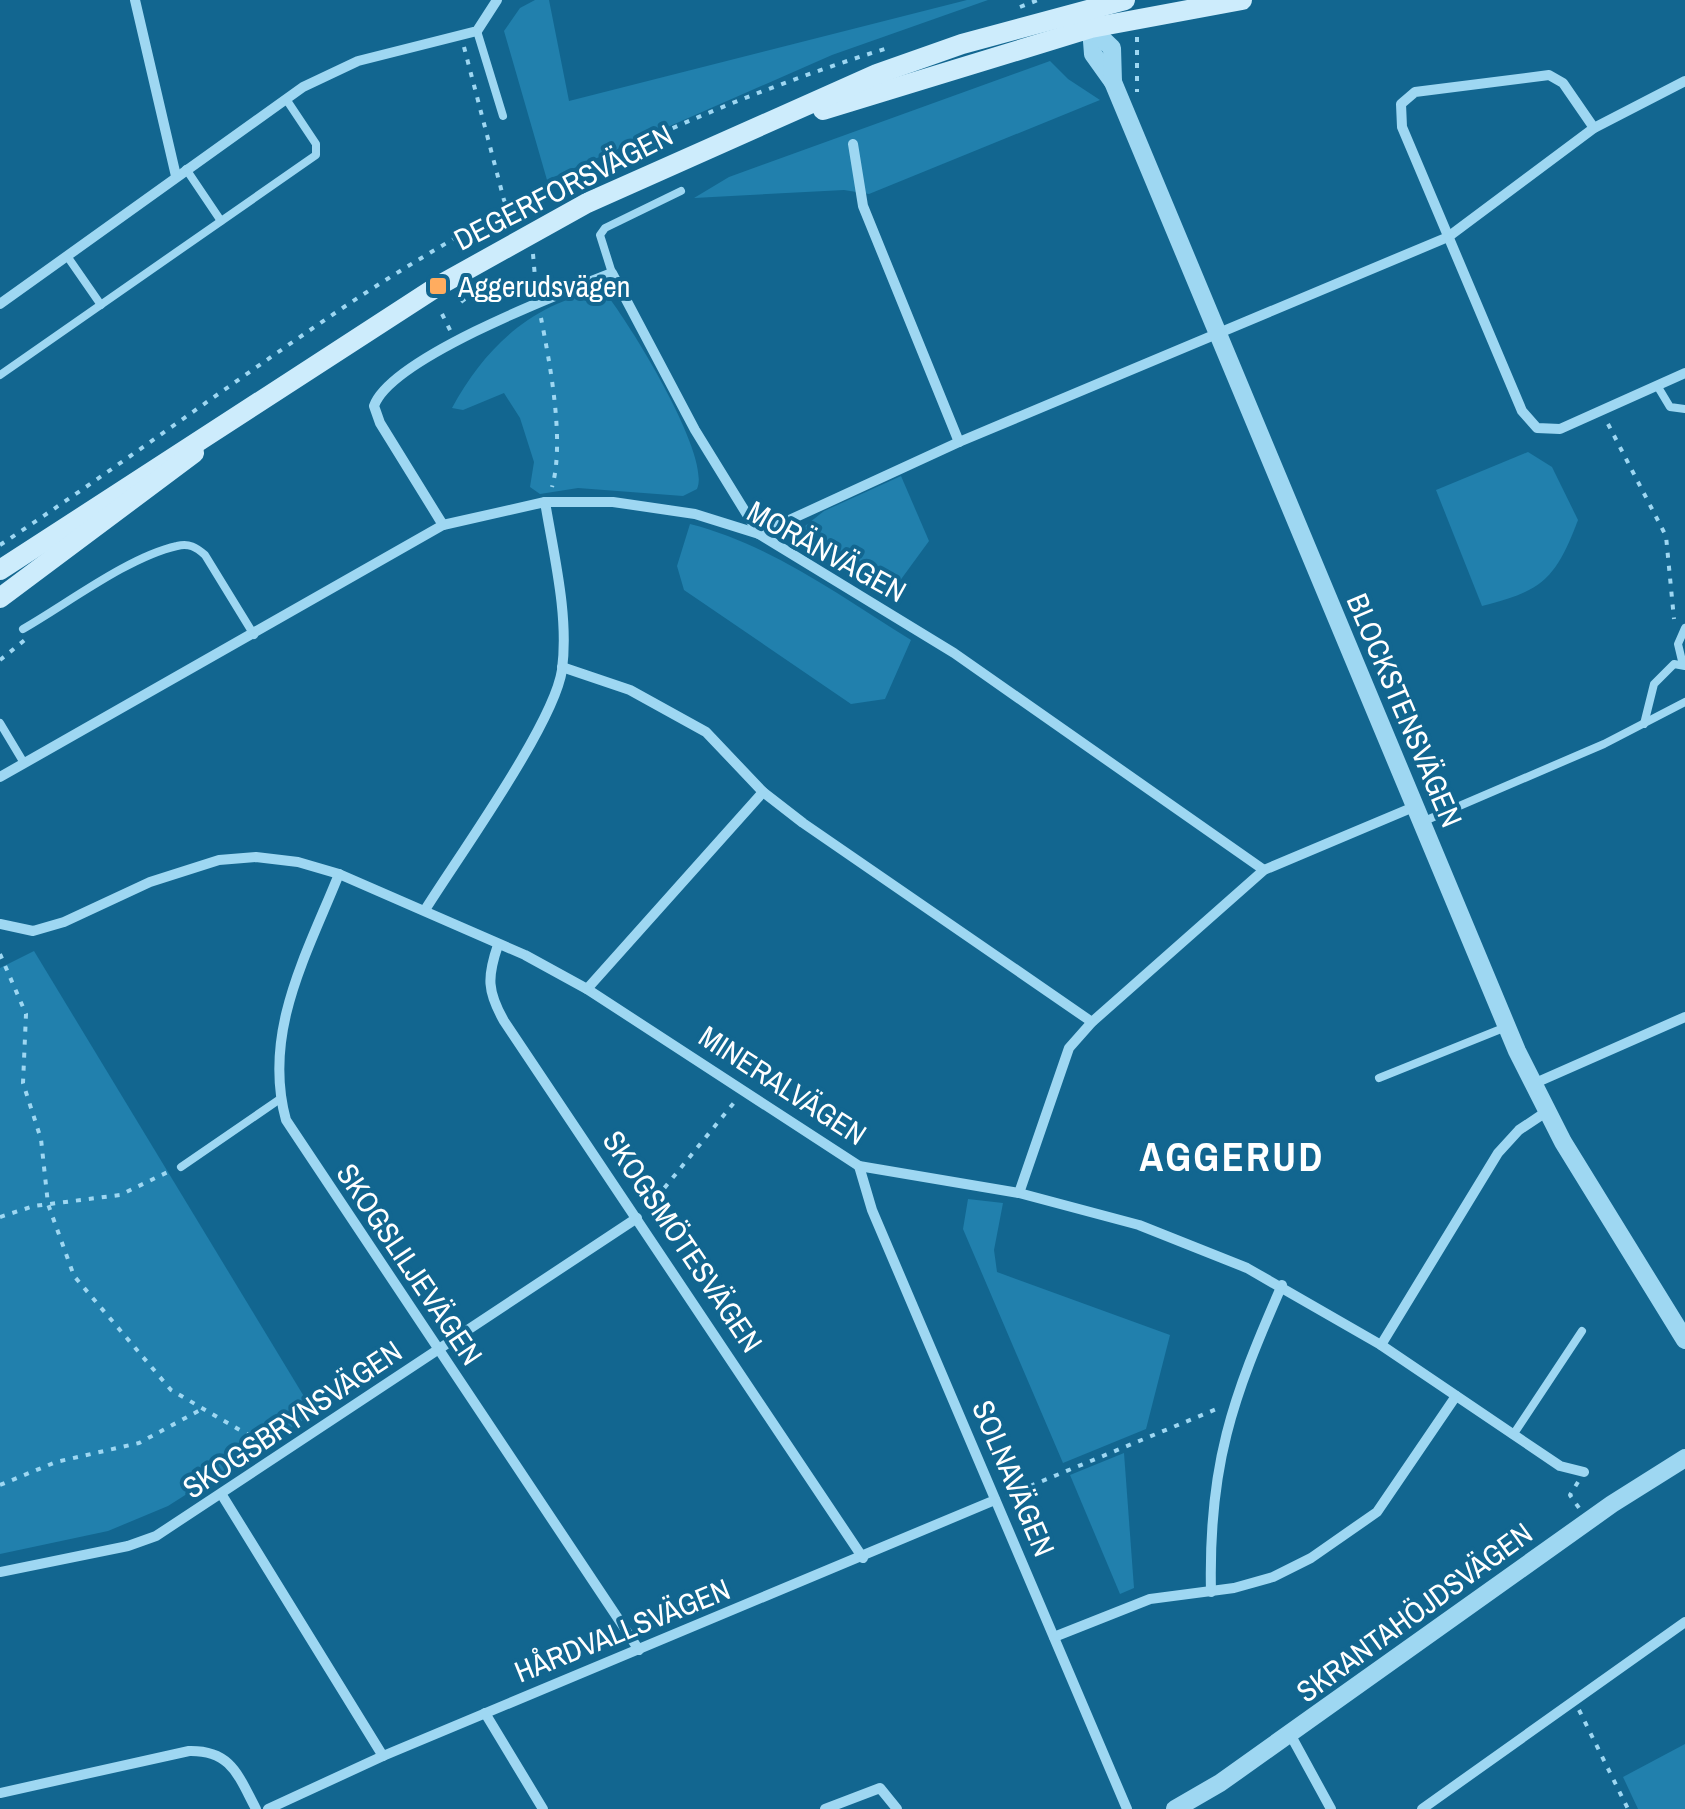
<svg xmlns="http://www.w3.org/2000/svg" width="1685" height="1809" viewBox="0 0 1685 1809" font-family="'Archivo Narrow',sans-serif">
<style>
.green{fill:#2180ad}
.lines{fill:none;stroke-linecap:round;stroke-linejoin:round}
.path{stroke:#9ed7f2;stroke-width:4;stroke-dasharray:5 8;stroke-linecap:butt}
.service{stroke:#9ed7f2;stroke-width:8}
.minor{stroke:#9ed7f2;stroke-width:10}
.tertiary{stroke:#9ed7f2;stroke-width:18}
.secondary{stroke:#cdecfc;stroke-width:20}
.poi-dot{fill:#ffac5f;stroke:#126690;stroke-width:4}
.labels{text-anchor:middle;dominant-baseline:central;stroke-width:8;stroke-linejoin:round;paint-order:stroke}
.street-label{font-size:30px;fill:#fff;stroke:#126690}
.poi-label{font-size:30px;fill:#fff;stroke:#126690;text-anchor:start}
.district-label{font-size:40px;font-weight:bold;letter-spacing:2.5px;fill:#fff;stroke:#126690}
</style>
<rect width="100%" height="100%" fill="#126690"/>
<g class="green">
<polygon points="535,0 549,0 569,101 967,0 988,0 832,55 547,180 504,31 520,8"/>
<polygon points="1050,61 1068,79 1100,100 869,194 844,190 694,198 729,177"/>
<path d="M603 290C628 320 712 456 697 489L683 496 578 488 540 494 530 487 534 462 520 418 504 393 463 410 452 408C485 347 532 303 603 290Z"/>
<path d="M1528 452 1552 467 1578 520C1556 578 1543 591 1482 606L1436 490Z"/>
<polygon points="901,476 929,541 891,593 807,543 800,530 824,511"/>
<path d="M690 524C772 545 840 596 911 640L885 699 851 704 684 590 677 566Z"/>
<polygon points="34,951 314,1413 168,1506 108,1531 0,1554 0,968"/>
<polygon points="968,1199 1003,1203 994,1250 997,1272 1170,1335 1146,1429 1063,1463 963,1229"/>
<polygon points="1124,1453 1134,1588 1120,1594 1070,1475"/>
<polygon points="1685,1744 1685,1809 1638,1809 1623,1777"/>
</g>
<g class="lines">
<g class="path">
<polyline points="1020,7 1038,0"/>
<polyline points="1137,37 1137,92"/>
<polyline points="464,47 504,200 516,224"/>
<polyline points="533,254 536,289"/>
<polyline points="461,302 489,281"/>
<polyline points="442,314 451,332"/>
<path d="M541 318C550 364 565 442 552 487"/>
<polyline points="1608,424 1666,536 1674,619"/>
<path d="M0 545C117 468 228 385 344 307 511 196 699 106 891 47"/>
<polyline points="0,660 26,639"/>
<polyline points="0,954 26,1014 23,1083 41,1139 48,1204 74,1276 171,1390 269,1447"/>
<polyline points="648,1208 737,1099"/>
<polyline points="0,1217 34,1206 120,1195 172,1170"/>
<polyline points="1578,1482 1570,1495 1579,1508"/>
<polyline points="0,1485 56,1462 139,1443 202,1409"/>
<polyline points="1006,1496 1219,1408"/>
<polyline points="1579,1710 1628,1809"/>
</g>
<g class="service">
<polyline points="477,31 503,116"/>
<polyline points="186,169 221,221"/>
<polyline points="67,256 101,305"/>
<polyline points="612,273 600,235 605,228 681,191"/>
<polyline points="0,375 316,155 316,144 286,99"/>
<polyline points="1658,387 1670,407 1685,409"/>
<path d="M23 629C67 604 128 557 177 546 189 543 196 547 205 555L254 635"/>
<polyline points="1683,665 1678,644 1685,628"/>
<polyline points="0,723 24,763"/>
<polyline points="1644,724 1654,684 1674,664 1685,666"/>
<polyline points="1422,822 1604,744 1685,702"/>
<polyline points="1379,1078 1506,1027"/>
<polyline points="181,1167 280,1099"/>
<polyline points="1513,1435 1582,1331"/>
</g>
<g class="minor">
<polyline points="135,0 176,176"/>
<polyline points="1594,128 1563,83 1549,75 1415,92 1401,104 1402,127 1522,411 1537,428 1560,429 1685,373"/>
<polyline points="853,144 863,206 959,442"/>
<polyline points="0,304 303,87 358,61 477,31 497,0"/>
<path d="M443 525 380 423 374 406C391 358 561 293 612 273L695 430 759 534 959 442 1448 237 1594 128 1685 81"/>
<polyline points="562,667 630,690 706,732 763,792 803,823 1092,1022"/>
<polyline points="0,777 443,525 545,502 613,502 695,514 759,534 954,653 1264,870"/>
<path d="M339 874C307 954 262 1032 286 1120L639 1650"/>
<path d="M425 910C458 857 554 724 562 670 569 616 554 556 545 502"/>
<polyline points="0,924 33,931 64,922 150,882 219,860 256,857 298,862 339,874 525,955 587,989 859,1166 1019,1193 1139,1225 1247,1268 1381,1345 1560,1466 1584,1472"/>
<path d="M498 945C487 977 487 991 504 1021L863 1558"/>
<polyline points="587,989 763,792"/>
<polyline points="1533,1084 1685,1017"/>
<polyline points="859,1166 872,1210 1127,1809"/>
<polyline points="1019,1193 1069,1048 1092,1022 1264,870 1416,806"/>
<polyline points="1381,1345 1498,1153 1519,1130 1546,1112"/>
<polyline points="222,1495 383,1756"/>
<polyline points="0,1572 128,1546 156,1536 637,1218"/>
<path d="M1211 1592C1208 1466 1232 1399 1282 1285"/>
<polyline points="1054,1637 1150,1599 1234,1588 1273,1577 1311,1558 1377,1512 1456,1396"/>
<polyline points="485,1713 543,1809"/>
<polyline points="1290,1734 1331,1809"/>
<path d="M0 1793 189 1751C231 1750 238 1775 256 1809"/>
<polyline points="268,1809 383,1756 995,1500"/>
<polyline points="825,1809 880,1788 897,1809"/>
<polyline points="1422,1809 1685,1622"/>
</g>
<g class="tertiary">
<polyline points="1091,28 1093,54 1113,82 1517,1051 1563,1142 1685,1340"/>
<polyline points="1091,28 1112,48 1113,82"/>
<polyline points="1175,1809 1220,1783 1612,1504 1685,1458"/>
</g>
<g class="secondary">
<polyline points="823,110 1091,28 1242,0"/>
<polyline points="0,570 438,286 587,203 877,74 962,44 1125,0"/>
<polyline points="0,598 194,453"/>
</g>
</g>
<rect class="poi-dot" x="428" y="276" width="20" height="20" rx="5"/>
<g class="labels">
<g class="street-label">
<text transform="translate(563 187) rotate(-27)">DEGERFORSVÄGEN</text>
<text transform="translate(827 551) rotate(29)">MORÄNVÄGEN</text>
<text transform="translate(1405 710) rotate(67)">BLOCKSTENSVÄGEN</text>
<text transform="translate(783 1085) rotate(33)">MINERALVÄGEN</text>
<text transform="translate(683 1241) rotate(56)">SKOGSMÖTESVÄGEN</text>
<text transform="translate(410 1264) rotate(56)">SKOGSLILJEVÄGEN</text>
<text transform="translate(292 1419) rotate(-34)">SKOGSBRYNSVÄGEN</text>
<text transform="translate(1014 1478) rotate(67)">SOLNAVÄGEN</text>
<text transform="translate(1414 1612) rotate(-36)">SKRANTAHÖJDSVÄGEN</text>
<text transform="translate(622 1630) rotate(-22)">HÅRDVALLSVÄGEN</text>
</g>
<g class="poi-label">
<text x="458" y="286">Aggerudsvägen</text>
</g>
<g class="district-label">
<text x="1232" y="1156">AGGERUD</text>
</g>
</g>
</svg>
